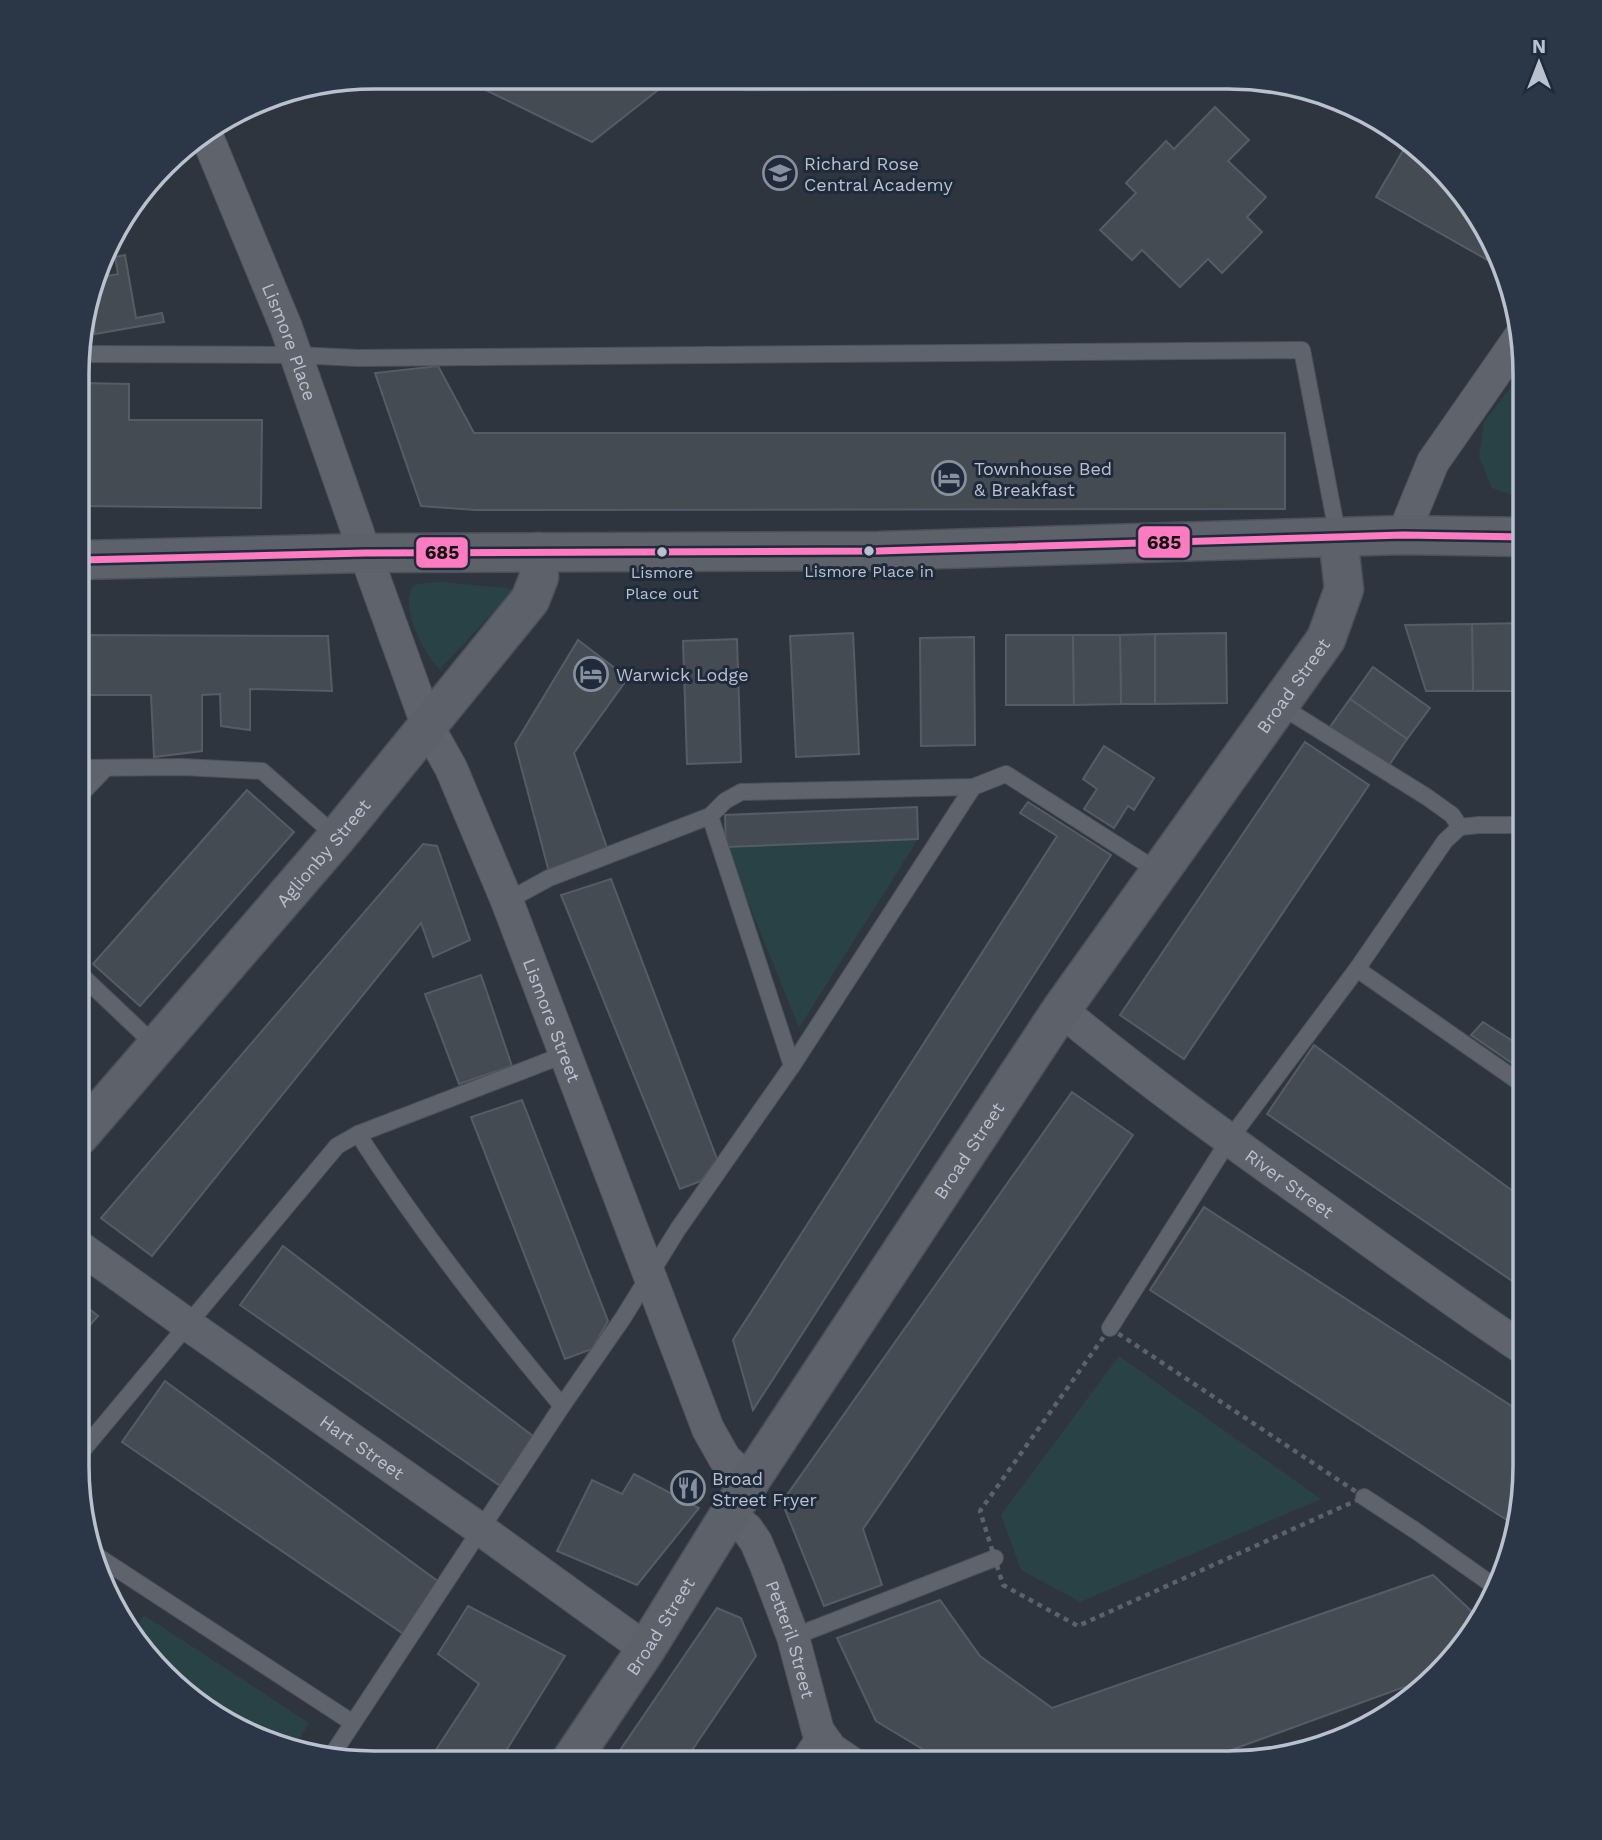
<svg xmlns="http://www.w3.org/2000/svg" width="1602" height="1840" viewBox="0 0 1602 1840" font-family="'Work Sans',sans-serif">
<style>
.green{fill:#294246}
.building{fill:#454b53;stroke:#565c66;stroke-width:2}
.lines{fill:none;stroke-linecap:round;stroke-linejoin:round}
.lane-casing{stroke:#4c5159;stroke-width:18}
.street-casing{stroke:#4c5159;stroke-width:34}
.secondary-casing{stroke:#4c5159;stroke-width:41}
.path{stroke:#5b6269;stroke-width:4.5;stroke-dasharray:5 5;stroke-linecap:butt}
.lane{stroke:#5f646c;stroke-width:16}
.street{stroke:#5f646c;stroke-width:32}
.secondary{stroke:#5d626a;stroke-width:38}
.bus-1-casing{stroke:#1f2b3b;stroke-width:12}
.bus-1{stroke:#fe7ac1;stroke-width:7}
.bus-dot{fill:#b9c1cf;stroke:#1f2b3b;stroke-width:2.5}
.labels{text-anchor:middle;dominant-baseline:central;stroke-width:6;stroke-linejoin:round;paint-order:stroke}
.bus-label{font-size:16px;fill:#b9c1cf;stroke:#1f2b3b}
.poi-label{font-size:18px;fill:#b9c1cf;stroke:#1f2b3b;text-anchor:start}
.street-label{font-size:18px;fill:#b9c1cf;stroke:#1f2b3b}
.rim{fill:none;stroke:#b9c1cf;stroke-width:3.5}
.line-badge{stroke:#1f2b3b;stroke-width:2.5}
.pale-badge-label{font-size:19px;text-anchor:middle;font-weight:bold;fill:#111}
</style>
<rect width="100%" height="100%" fill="#2e353f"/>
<g class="green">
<polygon points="743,78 1267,80 1280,85 743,92"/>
<polygon points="1524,370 1525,494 1509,494 1492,488 1479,457 1484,422"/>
<path d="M442 582 515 589 440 669C423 654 397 603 415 584Z"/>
<polygon points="918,839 799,1028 726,847"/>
<polygon points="1119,1356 1321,1499 1080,1602 1021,1570 1001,1515"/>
<polygon points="144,1615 309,1723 292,1750 278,1747 209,1713 133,1632"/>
</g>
<g class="building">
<polygon points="459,77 658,78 667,83 592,142"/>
<polygon points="1215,107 1249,140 1228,161 1266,197 1247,217 1262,232 1222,273 1208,259 1180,287 1142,250 1132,260 1100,230 1136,193 1126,183 1166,141 1174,149"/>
<polygon points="1408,142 1485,225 1496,252 1491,262 1376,197"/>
<polygon points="125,255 136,318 162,313 164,322 95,334 89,299 97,278 118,274 115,257"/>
<polygon points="438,366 474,433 1285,433 1285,509 475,510 421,506 375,373"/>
<polygon points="82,383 129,384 129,420 262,420 261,508 82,506"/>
<polygon points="1525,623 1525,691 1473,691 1472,624"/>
<polygon points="1472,624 1473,691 1426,691 1405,625"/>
<polygon points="853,633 859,754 796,757 790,636"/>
<polygon points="1226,633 1227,703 1155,704 1155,634"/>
<polygon points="1155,634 1155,704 1121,704 1120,635"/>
<polygon points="81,635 328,636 332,691 250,689 250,730 221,726 220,694 202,695 202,751 154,757 151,695 81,695"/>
<polygon points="1006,635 1073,635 1074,705 1006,705"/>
<polygon points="1073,635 1120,635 1121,704 1074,705"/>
<polygon points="974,637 975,745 921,746 920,638"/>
<polygon points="737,639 741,762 687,764 683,641"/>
<polygon points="578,640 628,678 574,753 607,848 549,872 515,744"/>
<polygon points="1373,667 1430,708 1407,739 1350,699"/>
<polygon points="1350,699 1407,739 1385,771 1327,731"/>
<polygon points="1305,742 1369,785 1184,1059 1120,1015"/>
<polygon points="1104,746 1154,778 1134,810 1128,806 1114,828 1084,809 1097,789 1083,779"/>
<polygon points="247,790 294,832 140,1006 93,964"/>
<polygon points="1028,802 1111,855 753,1410 733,1340 1057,836 1020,813"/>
<polygon points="917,807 918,839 726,847 725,815"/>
<polygon points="423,844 437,846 470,940 433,957 421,923 152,1256 101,1218"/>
<polygon points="611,879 717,1159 701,1181 680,1189 561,895"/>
<polygon points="481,975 512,1066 459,1084 425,994"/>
<polygon points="1483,1022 1525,1049 1525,1072 1471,1035"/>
<polygon points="1314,1045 1525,1200 1524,1289 1267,1114"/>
<polygon points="1072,1092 1133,1135 863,1529 882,1585 824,1606 782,1502"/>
<polygon points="522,1100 608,1321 592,1349 565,1359 471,1117"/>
<polygon points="1204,1207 1524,1414 1524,1486 1513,1524 1150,1290"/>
<polygon points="283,1246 537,1439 506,1490 240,1305"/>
<polygon points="78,1300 98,1316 78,1339"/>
<polygon points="165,1381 439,1582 405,1635 122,1442"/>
<polygon points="634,1474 699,1508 637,1585 557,1551 592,1480 622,1494"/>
<polygon points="1433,1575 1481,1620 1440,1674 1198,1762 944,1762 876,1721 837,1638 940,1600 980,1656 1052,1708"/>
<polygon points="468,1606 565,1656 499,1762 428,1762 479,1684 438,1654"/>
<polygon points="717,1608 741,1618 756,1656 684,1762 612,1762"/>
</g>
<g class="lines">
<g class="lane-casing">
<g id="lane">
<polyline points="82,354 296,355 358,358 1302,350 1338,537"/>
<polyline points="1279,705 1427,797 1452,815 1460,827"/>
<polyline points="80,768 183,767 262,771 337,837"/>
<polyline points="80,795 106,768"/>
<polyline points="710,816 792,1066"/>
<polyline points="507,901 549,878 710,816 725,801 741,792 973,787 1006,774 1161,873"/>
<polyline points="1357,969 1525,1086"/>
<polyline points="79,973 156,1046"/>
<path d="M358 1134C419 1229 489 1319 562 1406"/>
<polyline points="1110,1328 1229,1140 1357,969 1445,841 1460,827 1479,825 1525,825"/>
<polyline points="77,1457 337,1146 358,1134 566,1054"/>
<polyline points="1364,1497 1416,1531 1494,1586"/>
<polyline points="91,1552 353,1723"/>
<polyline points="793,1637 995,1558"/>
<polyline points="330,1758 562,1406 623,1318 678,1229 792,1066 973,787"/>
<polyline points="797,1762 818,1731"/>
</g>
</g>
<g class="street-casing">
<g id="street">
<path id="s1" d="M206 134 286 327 365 553 428 727 451 768 507 901 708 1429 725 1459 750 1481"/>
<polyline points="1403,535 1433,462 1520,337"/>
<path id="s2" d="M1061 1010C1143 1078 1229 1140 1316 1202 1385 1252 1454 1302 1524 1349"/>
<path id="s3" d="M78 1246 187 1324 480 1529 646 1649"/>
<path id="s4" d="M729 1515 747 1529 756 1542 767 1568 793 1637 818 1731 831 1749 850 1762"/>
</g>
</g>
<g class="secondary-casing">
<g id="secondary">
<polyline points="81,560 365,553 878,551 1403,535 1525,537"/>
<path id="s5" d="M79 1136 337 837 530 600 539 577 538 552"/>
<path id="s6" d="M570 1762 646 1649 750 1481 1061 1010 1326 639 1344 589 1338 537"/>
</g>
</g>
<polygon class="path" points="1110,1328 1364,1497 1078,1626 1003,1585 980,1511"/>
<use href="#lane" class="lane"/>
<use href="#street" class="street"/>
<use href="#secondary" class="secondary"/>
<g class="bus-1-casing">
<polyline id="bus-1" points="81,560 365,553 878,551 1403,535 1525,537"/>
</g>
<use href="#bus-1" class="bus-1"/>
</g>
<defs>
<g id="school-ring" transform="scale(1.75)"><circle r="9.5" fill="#1f2b3b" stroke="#88909d" stroke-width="1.5"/><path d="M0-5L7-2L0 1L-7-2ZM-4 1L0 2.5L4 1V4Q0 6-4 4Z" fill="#88909d"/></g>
<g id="hotel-ring" transform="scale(1.75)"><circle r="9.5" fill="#1f2b3b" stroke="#88909d" stroke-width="1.5"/><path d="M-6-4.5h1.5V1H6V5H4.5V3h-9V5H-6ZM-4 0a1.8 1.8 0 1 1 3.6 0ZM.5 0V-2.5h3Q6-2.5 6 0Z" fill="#88909d"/></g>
<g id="restaurant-ring" transform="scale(1.75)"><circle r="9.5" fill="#1f2b3b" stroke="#88909d" stroke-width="1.5"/><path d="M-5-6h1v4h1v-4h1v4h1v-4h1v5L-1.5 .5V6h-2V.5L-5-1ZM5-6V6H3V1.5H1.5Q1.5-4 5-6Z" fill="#88909d"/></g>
</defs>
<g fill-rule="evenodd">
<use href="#school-ring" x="780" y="173"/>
<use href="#hotel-ring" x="949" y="478"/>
<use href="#hotel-ring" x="591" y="674"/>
<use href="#restaurant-ring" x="688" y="1488"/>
</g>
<g class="bus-dot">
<circle cx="869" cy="551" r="6"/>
<circle cx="662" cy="552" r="6"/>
</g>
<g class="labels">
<g class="bus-label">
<text x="869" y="571">Lismore Place in</text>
<text x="662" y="572">Lismore<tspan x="662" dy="21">Place out</tspan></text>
</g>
<g class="poi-label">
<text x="804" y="163">Richard Rose<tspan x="804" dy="21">Central Academy</tspan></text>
<text x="974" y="468">Townhouse Bed<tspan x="974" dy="21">&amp; Breakfast</tspan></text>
<text x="616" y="674">Warwick Lodge</text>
<text x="712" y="1478">Broad<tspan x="712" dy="21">Street Fryer</tspan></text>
</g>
<g class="street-label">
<text stroke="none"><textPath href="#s1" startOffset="224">Lismore Place</textPath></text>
<text stroke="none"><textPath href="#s6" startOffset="1297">Broad Street</textPath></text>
<text stroke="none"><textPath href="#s5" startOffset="374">Aglionby Street</textPath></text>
<text stroke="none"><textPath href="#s1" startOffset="952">Lismore Street</textPath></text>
<text stroke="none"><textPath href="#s6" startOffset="730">Broad Street</textPath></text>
<text stroke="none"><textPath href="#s2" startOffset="287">River Street</textPath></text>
<text stroke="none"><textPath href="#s3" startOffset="348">Hart Street</textPath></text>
<text stroke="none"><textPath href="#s6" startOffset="163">Broad Street</textPath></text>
<text stroke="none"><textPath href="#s4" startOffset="142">Petteril Street</textPath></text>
</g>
</g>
<path d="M0 0H1602V1840H0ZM374 89H1228A285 285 0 0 1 1513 374V1466A285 285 0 0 1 1228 1751H374A285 285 0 0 1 89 1466V374A285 285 0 0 1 374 89Z" fill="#2b3747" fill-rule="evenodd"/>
<path class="rim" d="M374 89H1228A285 285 0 0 1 1513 374V1466A285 285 0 0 1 1228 1751H374A285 285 0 0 1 89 1466V374A285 285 0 0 1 374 89Z"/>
<g class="line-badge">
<rect x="1137" y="525" width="54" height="34" rx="7" fill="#fe7ac1"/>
<rect x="415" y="536" width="54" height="33" rx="7" fill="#fe7ac1"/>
</g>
<g class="pale-badge-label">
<text x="1164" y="549">685</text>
<text x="442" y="559">685</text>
</g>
<g transform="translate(1539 63)" stroke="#1f2b3b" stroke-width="5" paint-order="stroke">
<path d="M0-5L12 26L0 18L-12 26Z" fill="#b9c1cf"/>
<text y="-10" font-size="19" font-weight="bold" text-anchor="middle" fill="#b9c1cf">N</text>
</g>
</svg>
